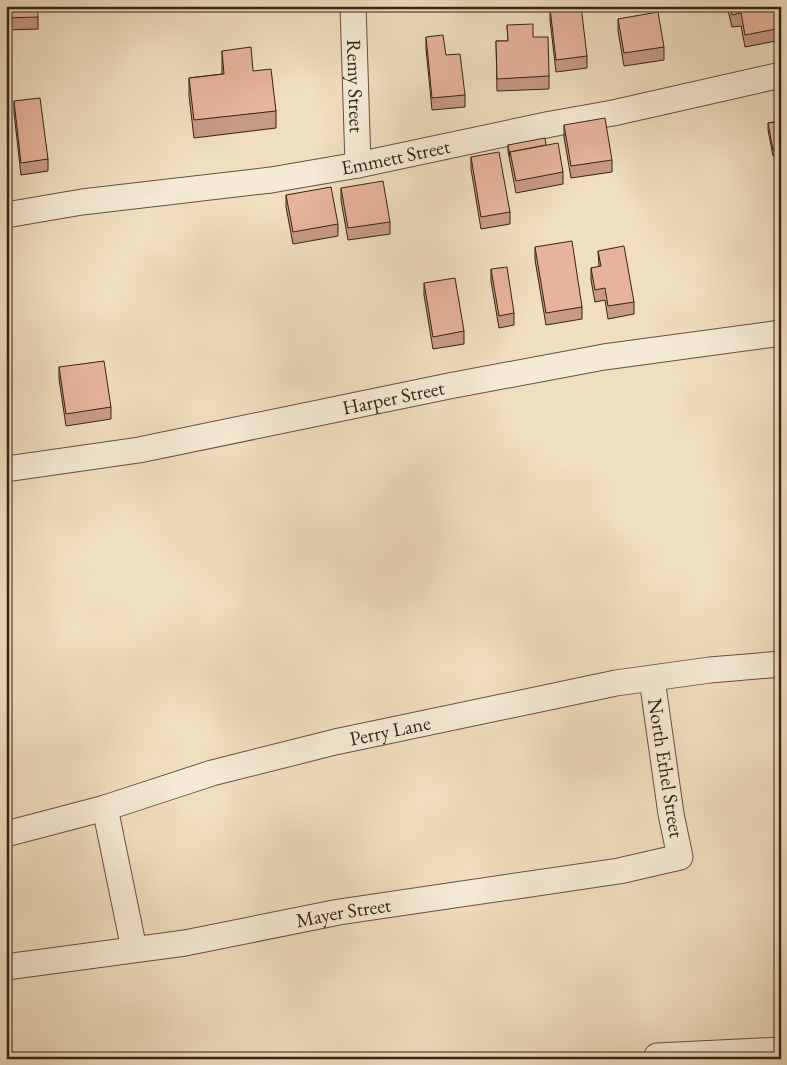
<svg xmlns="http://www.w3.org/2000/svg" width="787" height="1065" viewBox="0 0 787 1065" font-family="'EB Garamond',serif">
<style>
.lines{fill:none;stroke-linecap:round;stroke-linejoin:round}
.street-casing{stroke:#645140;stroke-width:27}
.street{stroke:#f5ead5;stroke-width:25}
.wall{fill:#c79a86;stroke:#352216}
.building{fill:#e7b39c;stroke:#352216}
.labels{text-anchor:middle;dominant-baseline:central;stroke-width:5;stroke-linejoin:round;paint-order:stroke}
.street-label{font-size:20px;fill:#352216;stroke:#f5ead5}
</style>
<rect width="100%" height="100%" fill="#efdebf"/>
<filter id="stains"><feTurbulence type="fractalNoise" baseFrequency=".004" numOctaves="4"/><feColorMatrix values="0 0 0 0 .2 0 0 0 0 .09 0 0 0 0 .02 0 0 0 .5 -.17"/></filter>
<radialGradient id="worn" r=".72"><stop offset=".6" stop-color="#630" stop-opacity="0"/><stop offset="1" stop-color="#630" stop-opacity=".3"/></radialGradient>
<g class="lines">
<g class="street-casing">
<g id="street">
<path id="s1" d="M353 6 358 165"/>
<path id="s2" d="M6 215 82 202 271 180 358 165 551 124 613 113 781 75"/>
<path id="s3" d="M6 469 139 450 449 386 604 357 781 333"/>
<polyline points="105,808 134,949"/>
<path id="s4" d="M6 834 105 808 212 773 335 742 616 683 710 670 781 664"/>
<path id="s5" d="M6 967 185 943 339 912 619 871 680 857 671 814 652 679"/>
<polyline points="657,1056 781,1050"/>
</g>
</g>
<use href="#street" class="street"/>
</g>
<g class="wall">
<polygon points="6,6 38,17 38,29 6,30"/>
<polygon points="727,6 778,6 781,18 781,40 745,47 741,26 732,27"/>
<polygon points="550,8 587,56 587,68 556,72 550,20"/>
<polygon points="618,19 664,47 664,60 624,66 618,31"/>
<polygon points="507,25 533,37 549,76 549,89 497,91 496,41 508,41"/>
<polygon points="426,37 446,55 465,95 465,107 432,110 426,49"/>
<polygon points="222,51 253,71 276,111 276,128 194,138 189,96 189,78 222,74"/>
<polygon points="14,101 48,159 48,171 21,175 14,113"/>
<polygon points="781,121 781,154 773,156 768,130 768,123"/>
<polygon points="564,125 612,160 612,172 571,178 564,137"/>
<polygon points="508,145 546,145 563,172 563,184 516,193 508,151"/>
<polygon points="471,157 510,212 510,224 481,229 471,169"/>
<polygon points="341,188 390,222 390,234 348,240 341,200"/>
<polygon points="286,195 338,224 338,236 293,244 286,207"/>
<polygon points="535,247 582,307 582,319 546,325 535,260"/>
<polygon points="598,251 634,302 634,314 608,319 605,300 595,302 591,280 591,268 599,267"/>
<polygon points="491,269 514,313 514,325 499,328 491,281"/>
<polygon points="424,283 464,331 464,344 433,349 424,295"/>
<polygon points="59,367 111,407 111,419 66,426 59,379"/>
</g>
<g class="building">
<polygon points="6,6 37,6 38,17 6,18"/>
<polygon points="565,6 581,6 587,56 556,60 550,8"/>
<polygon points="730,6 778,6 781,18 781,28 745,35 741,13 732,15"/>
<polygon points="658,12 664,47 624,53 618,19"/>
<polygon points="533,24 533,37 548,37 549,76 497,79 496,41 508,41 507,25"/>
<polygon points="443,35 446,55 460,54 465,95 432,98 426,37"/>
<polygon points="251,47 253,71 271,69 276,111 194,120 189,78 224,74 222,51"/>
<polygon points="40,98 48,159 21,163 14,101"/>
<polygon points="605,118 612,160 571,166 564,125"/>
<polygon points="781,121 781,148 773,150 768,123"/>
<polygon points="545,138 546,145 510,152 510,156 508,145"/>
<polygon points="558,143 563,172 516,181 510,152"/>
<polygon points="499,152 510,212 481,217 471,157"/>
<polygon points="383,181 390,222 348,228 341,188"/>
<polygon points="331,187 338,224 293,232 286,195"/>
<polygon points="572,241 582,307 546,313 535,247"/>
<polygon points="624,246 634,302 608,306 605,288 595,290 591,268 601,266 598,251"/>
<polygon points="507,267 514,313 499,316 491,269"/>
<polygon points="455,278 464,331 433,337 424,283"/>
<polygon points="104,361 111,407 66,414 59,367"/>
</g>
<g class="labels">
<g class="street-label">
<text stroke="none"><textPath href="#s1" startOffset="80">Remy Street</textPath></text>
<text stroke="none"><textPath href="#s2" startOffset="394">Emmett Street</textPath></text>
<text stroke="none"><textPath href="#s3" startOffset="394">Harper Street</textPath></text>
<text stroke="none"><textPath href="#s4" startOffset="398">Perry Lane</textPath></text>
<text transform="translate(666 768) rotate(81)">North Ethel Street</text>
<text stroke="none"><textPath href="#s5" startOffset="342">Mayer Street</textPath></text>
</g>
</g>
<rect width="787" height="1065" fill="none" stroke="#efdebf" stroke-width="25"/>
<rect x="8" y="8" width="772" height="1050" fill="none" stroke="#352216" stroke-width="2.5"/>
<rect x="12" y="12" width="762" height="1040" fill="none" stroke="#352216"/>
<rect width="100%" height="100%" filter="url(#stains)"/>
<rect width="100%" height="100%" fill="url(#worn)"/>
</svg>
